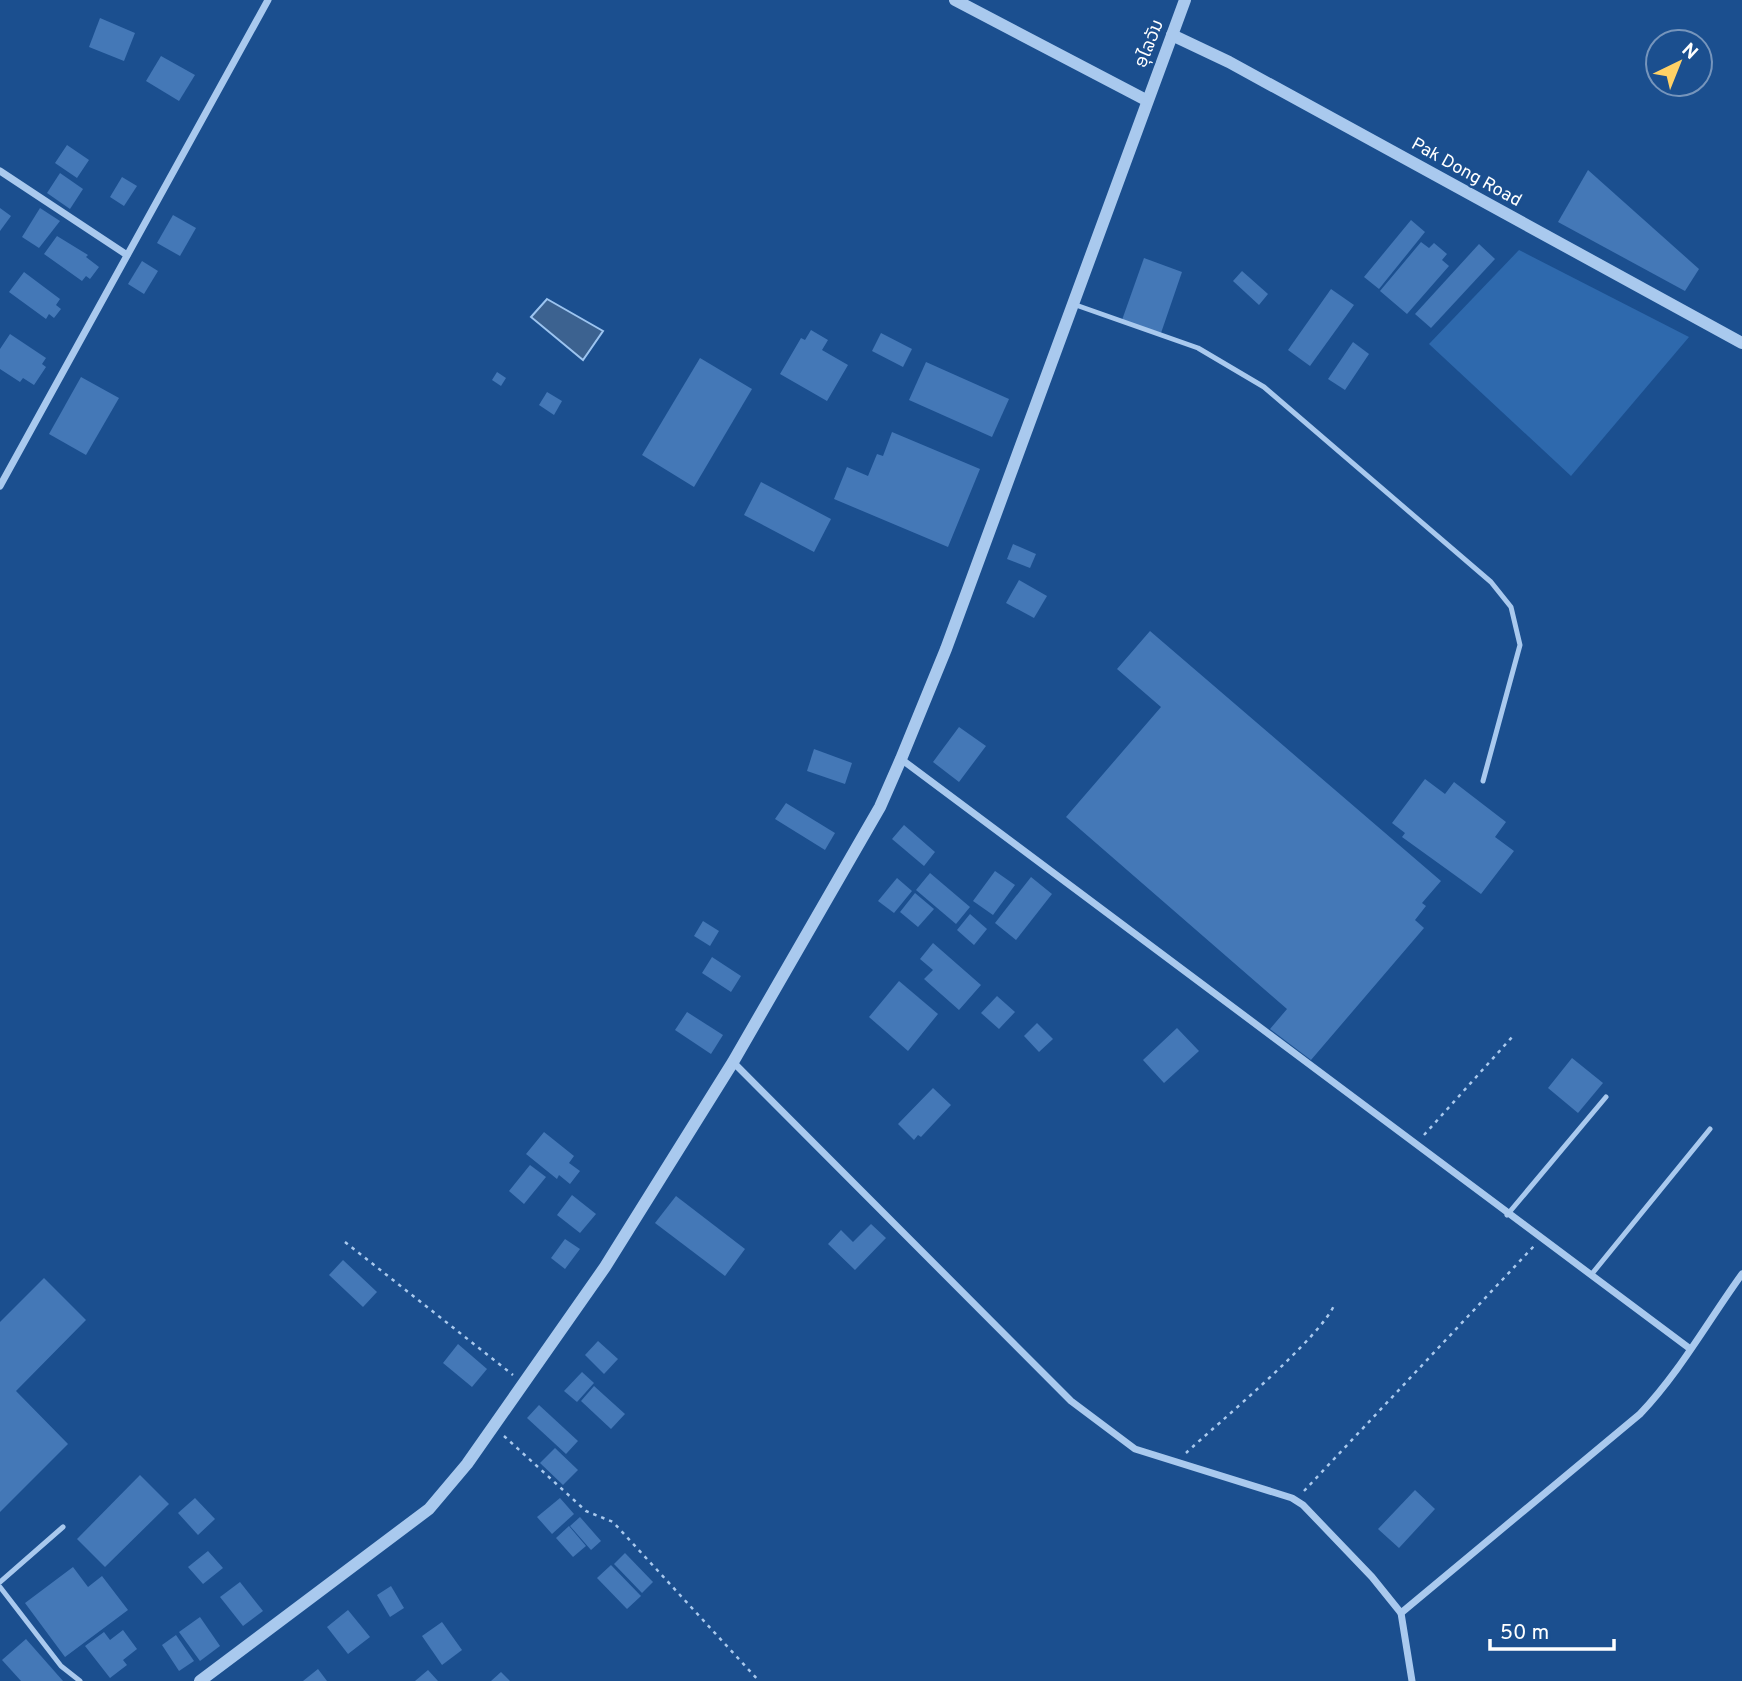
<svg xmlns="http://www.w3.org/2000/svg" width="1742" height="1681" viewBox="0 0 1742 1681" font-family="Overpass,'Noto Sans Lao',sans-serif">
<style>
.green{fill:#2e69ad}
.water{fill:#3c6290;stroke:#9cc4f0;stroke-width:2}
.building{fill:#4478b7}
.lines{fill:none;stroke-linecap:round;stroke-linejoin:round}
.path{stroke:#a9c9ee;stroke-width:2.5;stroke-dasharray:3.5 5;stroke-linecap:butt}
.service{stroke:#a9c9ee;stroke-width:5}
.minor{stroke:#a9c9ee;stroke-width:7}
.tertiary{stroke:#a9c9ee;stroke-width:12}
.labels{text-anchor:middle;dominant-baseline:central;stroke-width:5;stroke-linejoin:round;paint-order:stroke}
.street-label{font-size:18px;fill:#fff;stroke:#1b4f8f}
</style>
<rect width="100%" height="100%" fill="#1b4f8f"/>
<polygon class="green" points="1519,250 1689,337 1571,476 1429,344"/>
<polygon class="water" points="547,299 603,331 583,360 531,317"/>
<g class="building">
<polygon points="100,18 135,33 124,61 89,47"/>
<polygon points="161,56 195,75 179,101 146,81"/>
<polygon points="67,145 89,160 77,178 55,163"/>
<polygon points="1588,170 1699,269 1685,291 1558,222"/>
<polygon points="60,173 83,189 70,209 47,193"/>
<polygon points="122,177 137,186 124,206 110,197"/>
<polygon points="0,208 11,216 0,231"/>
<polygon points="40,208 60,221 39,248 22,237"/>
<polygon points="173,215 196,228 180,256 157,243"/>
<polygon points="1411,220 1425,232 1379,289 1364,277"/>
<polygon points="57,236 88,255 86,257 99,267 90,279 86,276 82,281 44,254"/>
<polygon points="1421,242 1429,248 1434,243 1447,254 1442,260 1449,266 1407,314 1380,291"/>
<polygon points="1479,244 1495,259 1431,328 1415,314"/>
<polygon points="1144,258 1182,272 1161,333 1122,320"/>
<polygon points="142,261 158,271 144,294 128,284"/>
<polygon points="1242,271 1268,294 1259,305 1233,281"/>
<polygon points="24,272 60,299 56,305 61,309 54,318 49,314 46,319 9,292"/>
<polygon points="1331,289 1354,305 1310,366 1288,350"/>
<polygon points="811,330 828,340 822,350 848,365 827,401 780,374 801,338 805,340"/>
<polygon points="881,333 912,349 903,367 872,351"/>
<polygon points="10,334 46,358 42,364 46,367 34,385 23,378 20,382 0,369 0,349"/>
<polygon points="1353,342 1369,354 1345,390 1328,379"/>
<polygon points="700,358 752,389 694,487 642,455"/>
<polygon points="926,362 1009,399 992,437 909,400"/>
<polygon points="497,372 506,378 501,386 492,380"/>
<polygon points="81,377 119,398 86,455 49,434"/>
<polygon points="547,392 562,401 554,415 539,405"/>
<polygon points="892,432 980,469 948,547 834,499 847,467 868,476 877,454 883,456"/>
<polygon points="761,482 831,519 814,552 744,515"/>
<polygon points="1013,544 1036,554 1030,568 1007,559"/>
<polygon points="1019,580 1047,596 1034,618 1006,603"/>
<polygon points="1150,631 1441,881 1422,903 1426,906 1415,920 1424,928 1311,1060 1270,1029 1287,1009 1066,817 1161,707 1117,669"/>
<polygon points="959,727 986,746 959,782 933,762"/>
<polygon points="814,749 852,763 845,784 807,771"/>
<polygon points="1425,779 1445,794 1454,782 1506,822 1495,837 1514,851 1481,894 1402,837 1405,833 1392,823"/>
<polygon points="786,803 835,833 825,850 775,819"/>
<polygon points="904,825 935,852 924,866 892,839"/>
<polygon points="995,871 1015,885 993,915 973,901"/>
<polygon points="930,873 970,907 956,924 916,890"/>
<polygon points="1031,877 1052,894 1016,940 995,923"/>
<polygon points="897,878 912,891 894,913 878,901"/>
<polygon points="915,893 934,909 918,927 900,912"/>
<polygon points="970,914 987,929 974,945 957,930"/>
<polygon points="703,921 719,931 710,946 694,936"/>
<polygon points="933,943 981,985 959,1010 924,979 933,970 920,959"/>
<polygon points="712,957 741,976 731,992 702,973"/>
<polygon points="899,981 938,1014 908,1051 869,1017"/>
<polygon points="997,996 1015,1012 999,1029 981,1013"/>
<polygon points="687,1012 723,1035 711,1054 675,1030"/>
<polygon points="1037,1023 1053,1039 1039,1052 1024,1036"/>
<polygon points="1177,1028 1199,1051 1164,1083 1143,1060"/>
<polygon points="1572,1058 1603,1083 1578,1113 1548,1088"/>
<polygon points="933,1088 951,1105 921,1137 918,1135 914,1140 898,1124"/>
<polygon points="544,1132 574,1156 569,1163 580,1171 570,1184 559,1175 557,1179 526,1154"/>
<polygon points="530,1165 546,1177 524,1204 509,1191"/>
<polygon points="572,1195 596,1214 580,1233 557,1215"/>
<polygon points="676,1196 745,1249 725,1276 655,1223"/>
<polygon points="871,1224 886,1238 855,1270 828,1244 841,1230 853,1242"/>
<polygon points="565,1239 580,1249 565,1269 551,1258"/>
<polygon points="343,1260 377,1292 363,1307 329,1275"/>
<polygon points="44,1278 86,1320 16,1391 68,1444 0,1512 0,1322"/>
<polygon points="598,1341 618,1359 604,1374 585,1355"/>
<polygon points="458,1344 487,1369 472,1387 443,1363"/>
<polygon points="582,1372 594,1383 577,1402 564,1391"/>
<polygon points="594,1386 625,1414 611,1429 581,1401"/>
<polygon points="539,1405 578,1441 566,1454 527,1418"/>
<polygon points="555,1448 578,1470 563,1485 540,1463"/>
<polygon points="140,1475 169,1504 105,1567 77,1539"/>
<polygon points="1415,1490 1435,1509 1399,1548 1378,1529"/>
<polygon points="195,1498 215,1519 198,1535 178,1513"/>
<polygon points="560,1498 574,1514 552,1534 537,1517"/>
<polygon points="580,1517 601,1541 591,1550 570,1526"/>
<polygon points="569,1526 586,1546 573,1557 556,1538"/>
<polygon points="208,1551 223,1568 203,1584 188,1567"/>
<polygon points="625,1553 653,1582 642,1593 614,1564"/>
<polygon points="611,1565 641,1596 627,1609 597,1578"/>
<polygon points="73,1567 88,1587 102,1576 128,1610 65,1657 25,1603"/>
<polygon points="240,1582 263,1611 243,1626 220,1597"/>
<polygon points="391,1586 404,1608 390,1617 377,1595"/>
<polygon points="348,1610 370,1637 348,1654 327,1627"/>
<polygon points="200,1617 220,1646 200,1661 179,1632"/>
<polygon points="442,1622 462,1650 442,1665 422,1636"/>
<polygon points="123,1630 137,1649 123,1660 127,1665 110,1678 85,1646 104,1632 110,1640"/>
<polygon points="176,1635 194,1661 179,1671 162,1645"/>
<polygon points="26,1639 63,1681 21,1681 2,1660"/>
<polygon points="318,1669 327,1681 303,1681"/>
<polygon points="428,1670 438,1681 415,1681"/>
<polygon points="501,1672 510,1681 491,1681"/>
</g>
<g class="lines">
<g class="path">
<polyline points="1424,1135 1513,1036"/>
<polyline points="345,1242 513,1375"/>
<polyline points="504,1436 586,1511 613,1522 759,1681"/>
<path d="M1186 1453C1217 1424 1324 1335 1335 1303"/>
<polyline points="1304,1491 1534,1246"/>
</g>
<g class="service">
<polyline points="1073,304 1198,348 1264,387 1491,582 1511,607 1520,645 1483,781"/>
<polyline points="1507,1215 1606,1097"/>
<polyline points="1591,1275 1710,1129"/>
<polyline points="0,1582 63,1527"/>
<polyline points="0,1587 61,1666 80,1681"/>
</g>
<g class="minor">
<polyline points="0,171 127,255"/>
<polyline points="0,486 268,0"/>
<polyline points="901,759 1689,1348"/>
<polyline points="733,1062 1071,1401 1135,1449 1292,1498 1303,1505 1372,1577 1401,1613 1412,1681"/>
<path d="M1401 1613 1640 1414C1680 1372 1708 1321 1742 1274"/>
</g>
<g class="tertiary">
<polyline points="955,0 1146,100"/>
<polyline points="1172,35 1229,62 1742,343"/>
<polyline points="200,1681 429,1509 467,1464 605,1267 733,1062 880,807 901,759 946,649 1185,0"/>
</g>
</g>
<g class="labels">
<g class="street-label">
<text transform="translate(1150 44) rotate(-68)">ອຸໄລວັນ</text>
<text transform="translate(1466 173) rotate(29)">Pak Dong Road</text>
</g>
</g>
<g transform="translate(1679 63) rotate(43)"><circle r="33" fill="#1b4f8f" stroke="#7695bc" stroke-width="2"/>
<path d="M0-5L12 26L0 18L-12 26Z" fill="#ffd166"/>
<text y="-10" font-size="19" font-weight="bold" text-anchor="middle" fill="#ffffff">N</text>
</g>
<path d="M1490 1639v10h124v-10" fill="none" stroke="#ffffff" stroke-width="3.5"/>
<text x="1500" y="1639" font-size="21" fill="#ffffff" stroke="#1b4f8f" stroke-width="5" paint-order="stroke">50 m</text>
</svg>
